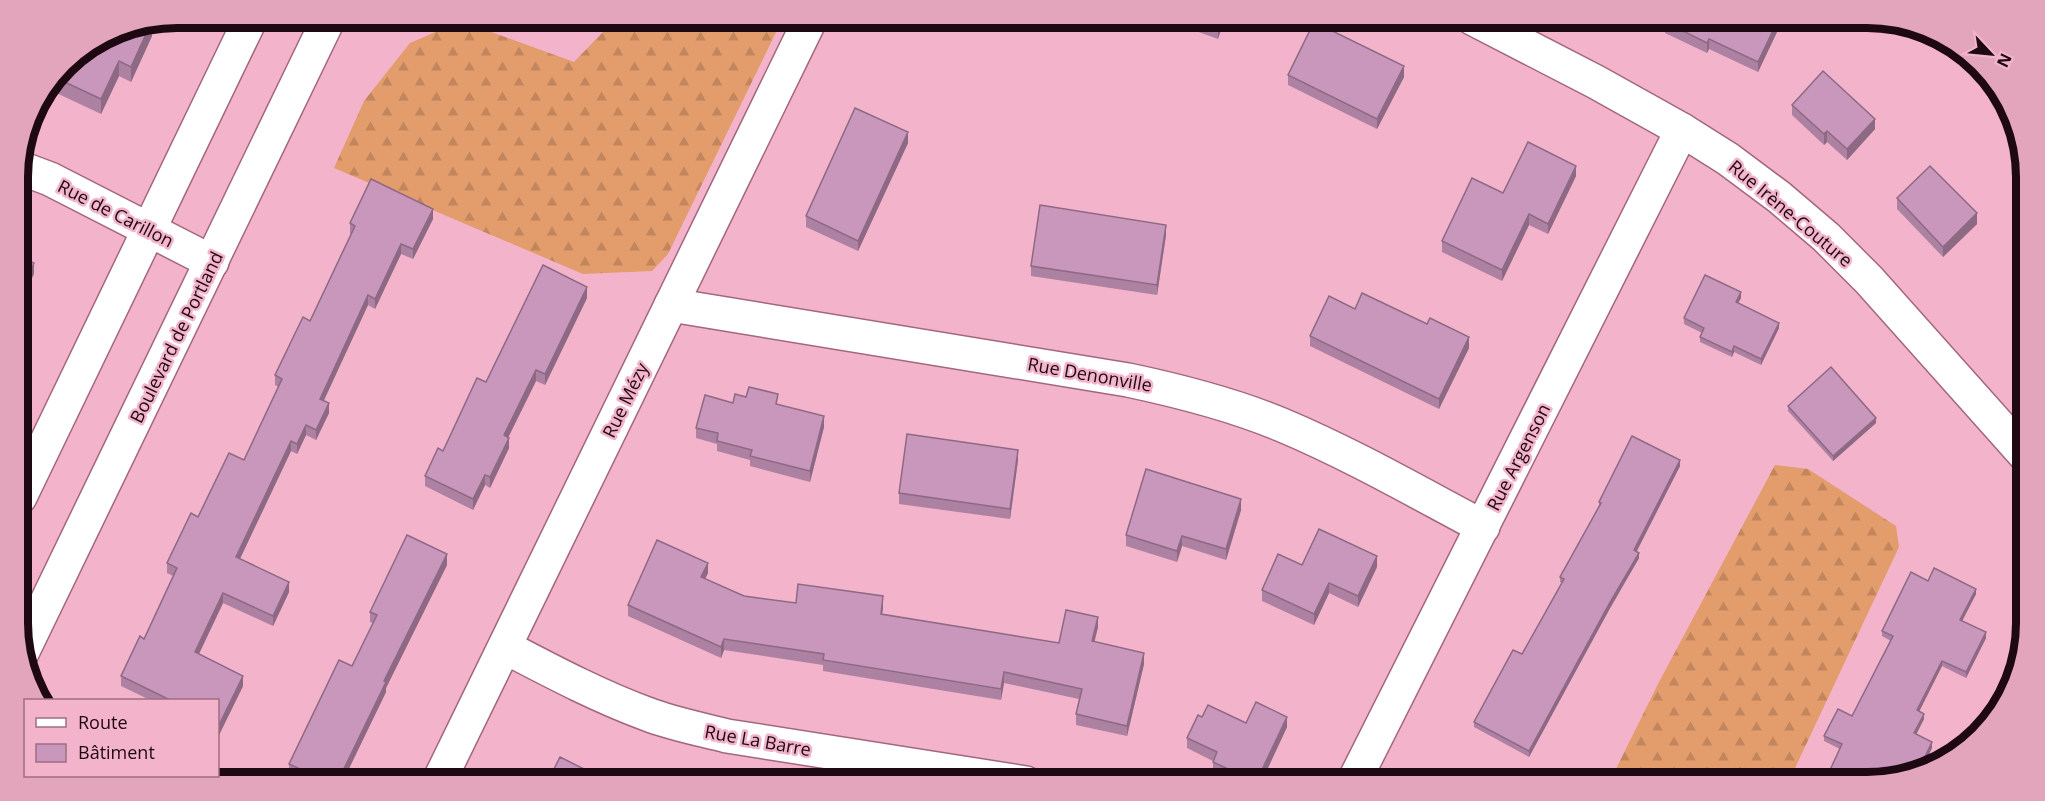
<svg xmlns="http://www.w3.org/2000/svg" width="2045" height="801" viewBox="0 0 2045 801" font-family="'Open Sans',sans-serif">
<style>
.forest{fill:url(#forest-firs)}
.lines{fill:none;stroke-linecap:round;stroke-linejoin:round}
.minor-casing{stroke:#a2677e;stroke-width:36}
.major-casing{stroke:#a2677e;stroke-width:36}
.minor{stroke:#fff;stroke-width:33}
.major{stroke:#fff;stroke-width:33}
.wall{fill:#ad81a2}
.shaded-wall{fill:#8d6984}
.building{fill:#c996bc;stroke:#8d6984;stroke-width:1.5}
.labels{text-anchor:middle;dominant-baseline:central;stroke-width:5;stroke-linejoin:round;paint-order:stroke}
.street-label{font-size:18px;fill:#1e0912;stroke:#f3b3cb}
.rim{fill:none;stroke:#1e0912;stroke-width:8}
</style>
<defs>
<pattern id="forest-firs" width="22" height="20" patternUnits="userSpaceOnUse" patternTransform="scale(1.5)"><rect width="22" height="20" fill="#e39c6b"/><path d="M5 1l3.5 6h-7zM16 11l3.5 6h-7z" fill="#c2855c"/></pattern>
</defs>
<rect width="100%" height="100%" fill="#f3b3cb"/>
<g class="forest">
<polygon points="602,18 783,18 668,254 652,271 583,274 334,168 364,101 410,43 461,21 574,62 603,32"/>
<polygon points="1775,465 1808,469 1896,526 1899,547 1788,783 1609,783 1659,682"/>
</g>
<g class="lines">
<g class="minor-casing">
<g id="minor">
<polyline points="1472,18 1596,82 1682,130 1728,159 1779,197 1826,237 1869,280 2026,456"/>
<polyline points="18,167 50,179 212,262"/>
<path d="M671 305 1128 380C1180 391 1232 404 1282 425 1351 454 1417 492 1483 527"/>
<path d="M505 647C551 671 598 696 647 714 673 724 700 729 727 736L1026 783"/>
<polyline points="438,783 811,18"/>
<polyline points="1353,783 1682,130"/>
</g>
</g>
<g class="major-casing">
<g id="major">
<polyline points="20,497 251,18"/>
<polyline points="21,655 329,18"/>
</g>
</g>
<use href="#minor" class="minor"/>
<use href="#major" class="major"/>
</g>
<g class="wall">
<polygon points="1160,18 1225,18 1218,39"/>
<polygon points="1654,18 1770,18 1777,32 1758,72 1709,49 1707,53 1665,33 1665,23"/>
<polygon points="152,23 152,36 131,82 119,76 101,114 48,89 72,58"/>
<polygon points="1288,75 1404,77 1377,129 1288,85"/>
<polygon points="1792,105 1875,129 1847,160 1827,142 1824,145 1792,115"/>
<polygon points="908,143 858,251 806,227 806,216"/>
<polygon points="1576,176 1548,234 1529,225 1502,281 1442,252 1442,241 1503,193"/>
<polygon points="1897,198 1977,224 1943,257 1897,209"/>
<polygon points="433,219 413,259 401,254 375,309 368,305 323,401 329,413 316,440 306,435 297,454 291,451 240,559 289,592 273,626 223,603 199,654 243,686 219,735 218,734 218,700 150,700 121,686 121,676 144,639 173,576 167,573 167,563 198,517 244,460 279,387 275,385 275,375 310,321 351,234 350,233 350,223"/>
<polygon points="1166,235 1157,295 1031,276 1031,266"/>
<polygon points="587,298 545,385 536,381 508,437 509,448 490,488 485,485 473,510 425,486 425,476 443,451 486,382"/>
<polygon points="1741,298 1738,303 1779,328 1761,365 1734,352 1732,357 1700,342 1700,337 1702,333 1684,324 1684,318"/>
<polygon points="1355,309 1469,348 1439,409 1310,346 1310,336"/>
<polygon points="778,405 824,427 810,482 750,466 750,460 717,451 717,444 696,438 696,428"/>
<polygon points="1788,406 1876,423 1833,461 1788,411"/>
<polygon points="1018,460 1010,519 899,504 899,493"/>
<polygon points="1680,466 1637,551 1639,558 1609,610 1529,757 1474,727 1474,722 1522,654 1562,583 1560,582 1560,577 1599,507 1599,502"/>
<polygon points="1241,510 1226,560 1182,546 1177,562 1126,546 1126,535"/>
<polygon points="447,565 386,688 386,692 342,783 308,783 289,774 289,764 352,666 373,623 370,622 370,612"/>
<polygon points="1302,565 1377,567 1358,607 1329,593 1314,625 1262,601 1262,590"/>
<polygon points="708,573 705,579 744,596 796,603 883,607 882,614 1059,643 1098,627 1094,642 1144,664 1127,736 1076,725 1076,714 1079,699 1004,683 1001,700 823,671 823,665 724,650 721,658 628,616 628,605"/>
<polygon points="1928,581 1976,594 1962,621 1986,638 1966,678 1942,666 1919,711 1924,719 1916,734 1932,748 1923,766 1878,783 1840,749 1824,741 1824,736 1852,716 1891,641 1882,636 1882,631"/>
<polygon points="1202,717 1246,723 1287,727 1261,783 1251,783 1244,779 1242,783 1235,783 1213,772 1213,761 1187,748 1187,738"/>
</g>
<g class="shaded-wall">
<polygon points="1222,18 1225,18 1218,39 1218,29"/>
<polygon points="1777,22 1777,32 1758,72 1758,62"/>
<polygon points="151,23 152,23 152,36 131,82 131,67"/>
<polygon points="1709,39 1709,49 1707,53 1707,43"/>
<polygon points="119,61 119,76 101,114 101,99"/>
<polygon points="1404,66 1404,77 1377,129 1377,119"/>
<polygon points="1875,119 1875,129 1847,160 1847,149"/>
<polygon points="1827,131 1827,142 1824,145 1824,134"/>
<polygon points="908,132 908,143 858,251 858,241"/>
<polygon points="1576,166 1576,176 1548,234 1548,224"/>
<polygon points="433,209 433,219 413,259 413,249"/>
<polygon points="1977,213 1977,224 1943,257 1943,247"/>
<polygon points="1529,214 1529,225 1502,281 1502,270"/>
<polygon points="1166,225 1166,235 1157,295 1157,285"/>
<polygon points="401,244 401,254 375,309 375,299"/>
<polygon points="34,263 34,274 19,306 19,295"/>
<polygon points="587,287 587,298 545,385 545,374"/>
<polygon points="1741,292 1741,298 1736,307 1736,302"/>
<polygon points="368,295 368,305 320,409 320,399"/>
<polygon points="1779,323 1779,328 1761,365 1761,359"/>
<polygon points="1469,337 1469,348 1439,409 1439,399"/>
<polygon points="1734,346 1734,352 1732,357 1732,352"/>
<polygon points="536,370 536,381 504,446 504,435"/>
<polygon points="329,403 329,413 316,440 316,430"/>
<polygon points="824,416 824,427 810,482 810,471"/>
<polygon points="1876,418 1876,423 1833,461 1833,456"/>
<polygon points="306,425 306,435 297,454 297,444"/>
<polygon points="509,438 509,448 490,488 490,477"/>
<polygon points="291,441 291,451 236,567 236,557"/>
<polygon points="1018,450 1018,460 1010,519 1010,509"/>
<polygon points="1680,460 1680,466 1634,556 1634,550"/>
<polygon points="485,475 485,485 473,510 473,499"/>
<polygon points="1241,499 1241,510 1226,560 1226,549"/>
<polygon points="1182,536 1182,546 1177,562 1177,551"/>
<polygon points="1639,553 1639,558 1609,610 1529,757 1529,751 1609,604"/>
<polygon points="447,554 447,565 386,688 386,692 342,783 337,783 384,681"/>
<polygon points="1377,556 1377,567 1358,607 1358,596"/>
<polygon points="708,563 708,573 701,587 701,577"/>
<polygon points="289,582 289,592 273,626 273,616"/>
<polygon points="1329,583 1329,593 1314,625 1314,614"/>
<polygon points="1976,589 1976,594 1960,625 1960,620"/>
<polygon points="223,593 223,603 195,662 195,652"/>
<polygon points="883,596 883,607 881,625 881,614"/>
<polygon points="1098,617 1098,627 1092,652 1092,641"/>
<polygon points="1986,632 1986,638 1966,678 1966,672"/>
<polygon points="724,639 724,650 721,658 721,647"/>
<polygon points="1144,653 1144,664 1127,736 1127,726"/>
<polygon points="1942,661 1942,666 1917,716 1917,710"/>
<polygon points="1004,672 1004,683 1001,700 1001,689"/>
<polygon points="243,676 243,686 219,735 219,725"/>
<polygon points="1924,714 1924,719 1914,739 1914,733"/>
<polygon points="1287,717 1287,727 1261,783 1259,783 1259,776"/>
<polygon points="1932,742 1932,748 1923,766 1920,767"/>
<polygon points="1244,769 1244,779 1242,783 1241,783 1241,775"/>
<polygon points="596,775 596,783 592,783"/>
</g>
<g class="building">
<polygon points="1189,18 1222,18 1218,29"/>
<polygon points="1667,18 1770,18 1777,22 1758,62 1709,39 1707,43 1665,22"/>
<polygon points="1314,22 1404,66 1377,119 1288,75"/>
<polygon points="151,23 131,67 119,61 101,99 56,78 72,58 117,30"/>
<polygon points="1823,71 1875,119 1847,149 1827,131 1824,134 1792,105"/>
<polygon points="855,108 908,132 858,241 806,216"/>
<polygon points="1528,142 1576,166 1548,224 1529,214 1502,270 1442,241 1472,178 1503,193"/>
<polygon points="1930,166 1977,213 1943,247 1897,198"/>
<polygon points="371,179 433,209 413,249 401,244 375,299 368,295 320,399 329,403 316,430 306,425 297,444 291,441 236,557 289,582 273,616 223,593 195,652 243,676 219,725 218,724 218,700 170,700 121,676 140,636 144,639 177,568 167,563 191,513 198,517 229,453 244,460 282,379 275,375 303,317 310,321 355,226 350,223"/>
<polygon points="1040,205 1166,225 1157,285 1031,266"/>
<polygon points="19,256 34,263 19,295"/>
<polygon points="543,265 587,287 545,374 536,370 504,435 509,438 490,477 485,475 473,499 425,476 438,448 443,451 477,378 486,382"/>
<polygon points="1705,275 1741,292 1736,302 1779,323 1761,359 1734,346 1732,352 1700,337 1704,328 1684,318"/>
<polygon points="1362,293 1427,324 1430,318 1469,337 1439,399 1310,336 1329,296 1355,309"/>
<polygon points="1831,367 1876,418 1833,456 1788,406"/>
<polygon points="749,387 778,394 776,404 824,416 810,471 750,456 752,450 717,441 718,433 696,428 705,395 733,403 735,394 746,397"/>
<polygon points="907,434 1018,450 1010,509 899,493"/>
<polygon points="1632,436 1680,460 1634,550 1639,553 1609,604 1529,751 1474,722 1513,650 1522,654 1564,579 1560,577 1601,503 1599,502"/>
<polygon points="1146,469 1241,499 1226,549 1182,536 1177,551 1126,535"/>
<polygon points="1319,529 1377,556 1358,596 1329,583 1314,614 1262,590 1278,554 1302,565"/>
<polygon points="407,535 447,554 384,681 386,682 337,783 330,783 289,764 339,660 352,666 377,615 370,612"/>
<polygon points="657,540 708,563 701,577 744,596 796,603 798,584 883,596 881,614 1059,643 1066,610 1098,617 1092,641 1144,653 1127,726 1076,714 1082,689 1004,672 1001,689 823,660 824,654 724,639 721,647 628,605"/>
<polygon points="1934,568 1976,589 1960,620 1986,632 1966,672 1942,661 1917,710 1924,714 1914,733 1932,742 1920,767 1900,774 1896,772 1893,777 1878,783 1824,783 1842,744 1824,736 1838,709 1852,716 1893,636 1882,631 1911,572 1928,581"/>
<polygon points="1256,702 1287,717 1259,776 1244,769 1241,775 1213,762 1217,752 1187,738 1198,715 1202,717 1208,705 1246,723"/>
<polygon points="560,757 596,775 592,783 536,783 543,769 552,773"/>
</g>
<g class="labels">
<g class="street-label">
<text transform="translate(116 213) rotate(27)">Rue de Carillon</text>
<text transform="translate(1791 213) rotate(40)">Rue Irène-Couture</text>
<text transform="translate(176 337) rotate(-64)">Boulevard de Portland</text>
<text transform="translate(1090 374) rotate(10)">Rue Denonville</text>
<text transform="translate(625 400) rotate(-64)">Rue Mézy</text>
<text transform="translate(1518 457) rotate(-63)">Rue Argenson</text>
<text transform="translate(758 740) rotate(10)">Rue La Barre</text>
</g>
</g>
<path d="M0 0H2045V801H0ZM177 28H1867A149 149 0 0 1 2016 177V623A149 149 0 0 1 1867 772H177A149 149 0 0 1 28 623V177A149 149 0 0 1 177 28Z" fill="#e2a5bc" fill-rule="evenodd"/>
<path class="rim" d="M177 28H1867A149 149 0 0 1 2016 177V623A149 149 0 0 1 1867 772H177A149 149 0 0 1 28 623V177A149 149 0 0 1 177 28Z"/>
<rect x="24" y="699" width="195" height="78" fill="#f3b3cb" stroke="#9e6f81" stroke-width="1.5"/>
<rect x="36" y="718" width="30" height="9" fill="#ffffff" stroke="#9e6f81" stroke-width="1.5"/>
<text x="78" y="729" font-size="18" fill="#1e0912">Route</text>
<rect x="36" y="744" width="30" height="18" fill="#c996bc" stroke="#9e6f81" stroke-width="1.5"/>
<text x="78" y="759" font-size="18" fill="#1e0912">Bâtiment</text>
<g transform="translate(1991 54) rotate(116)" stroke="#f3b3cb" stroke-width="4.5" paint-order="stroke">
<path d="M0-4.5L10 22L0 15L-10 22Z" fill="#1e0912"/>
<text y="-9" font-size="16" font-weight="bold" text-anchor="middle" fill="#1e0912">N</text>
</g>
</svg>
